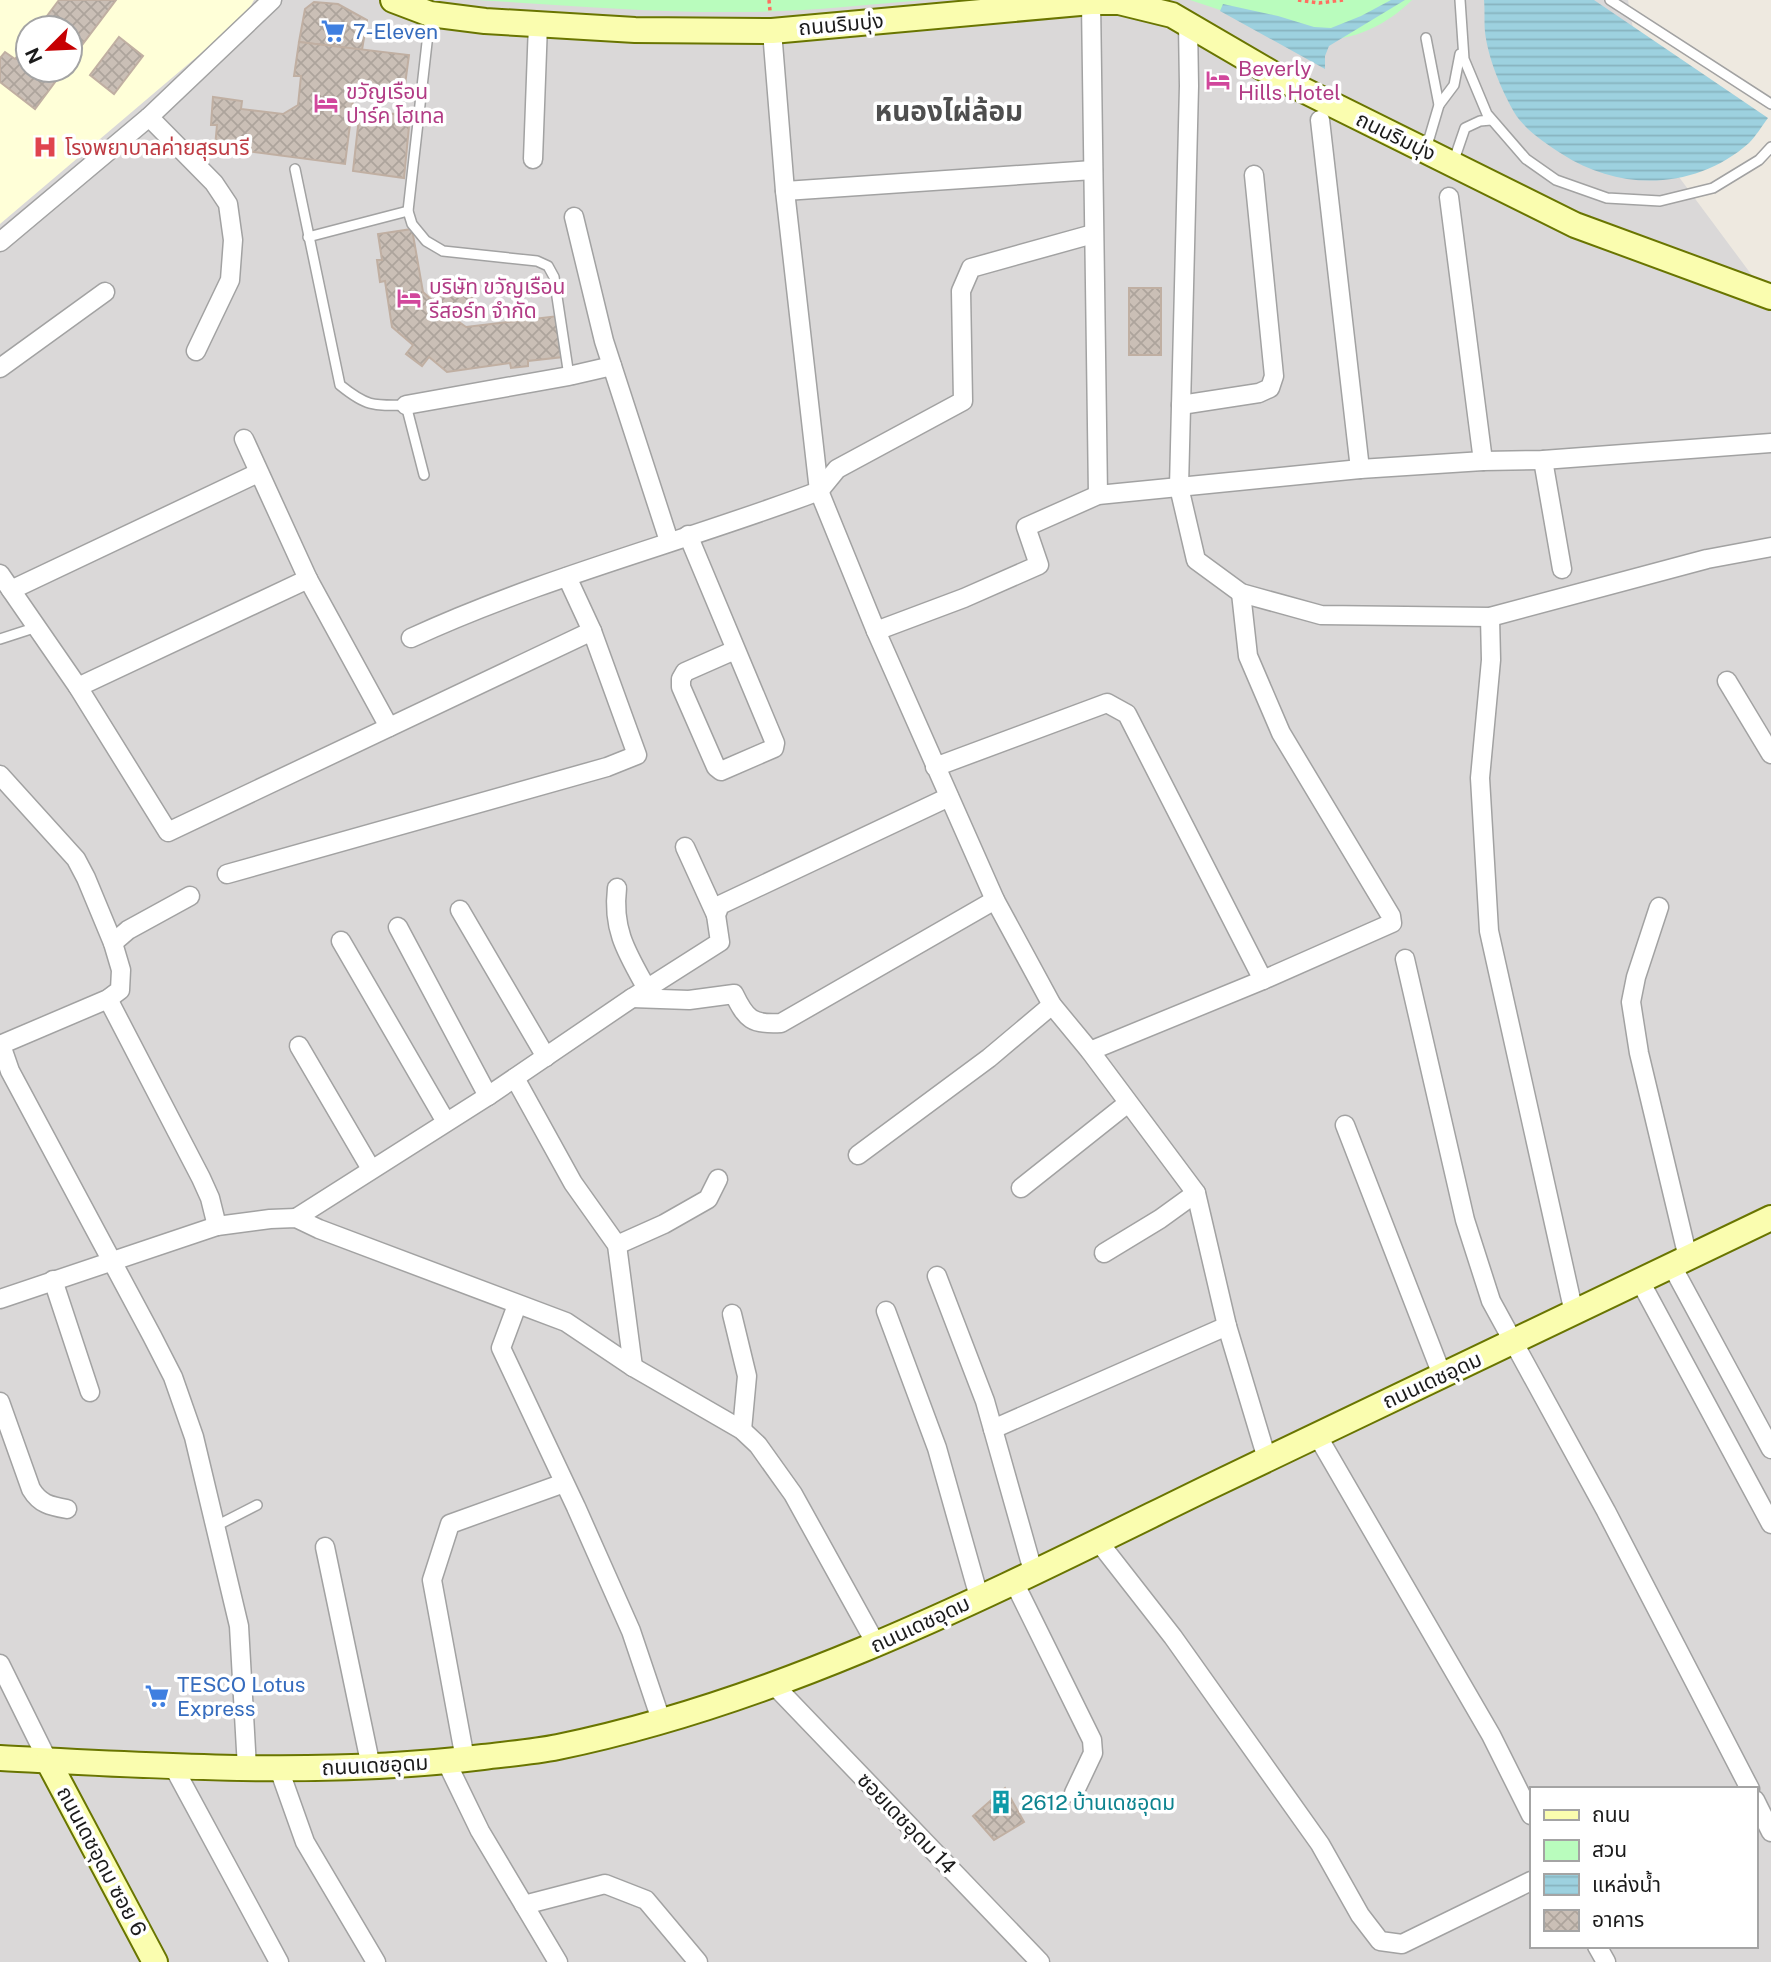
<svg xmlns="http://www.w3.org/2000/svg" width="1771" height="1962" viewBox="0 0 1771 1962" font-family="'Public Sans','Noto Sans Thai',sans-serif">
<style>
.residential{fill:#dad8d8;fill-rule:evenodd}
.education{fill:#ffffd8;fill-rule:evenodd}
.park{fill:#b9fcbd}
.water{fill:url(#water-rules)}
.building{fill:url(#building-cross-hatch);stroke:#c0afa2;stroke-width:2}
.lines{fill:none;stroke-linecap:round;stroke-linejoin:round}
.lane-casing{stroke:#a2a2a2;stroke-width:12}
.street-casing{stroke:#a2a2a2;stroke-width:21}
.secondary-casing{stroke:#697500;stroke-width:28}
.path{stroke:#ff6f60;stroke-width:3.5;stroke-dasharray:3.5 3.5;stroke-linecap:butt}
.lane{stroke:#fff;stroke-width:9}
.street{stroke:#fff;stroke-width:18}
.secondary{stroke:#fafdaf;stroke-width:24}
.labels{text-anchor:middle;dominant-baseline:central;stroke-width:7;stroke-linejoin:round;paint-order:stroke}
.street-label{font-size:21px;fill:#1b1b1b;stroke:#fff}
.shop-label{font-size:21px;fill:#366cbe;stroke:#fff;text-anchor:start}
.hotel-label{font-size:21px;fill:#b23c85;stroke:#fff;text-anchor:start}
.health-label{font-size:21px;fill:#be3a42;stroke:#fff;text-anchor:start}
.culture-label{font-size:21px;fill:#0d838f;stroke:#fff;text-anchor:start}
.district-label{font-size:28px;font-weight:bold;fill:#4e4e4e;stroke:#fff}
</style>
<defs>
<pattern id="water-rules" width="6" height="5" patternUnits="userSpaceOnUse" patternTransform="scale(1.75)"><rect width="6" height="5" fill="#9dd1df"/><path d="M0 2.5h6" fill="none" stroke="#87b3bf"/></pattern>
<pattern id="building-cross-hatch" width="8" height="8" patternUnits="userSpaceOnUse" patternTransform="scale(1.75)"><rect width="8" height="8" fill="#cabfb6"/><path d="M0 0l8 8M0 8l8-8" fill="none" stroke="#ada49c"/></pattern>
</defs>
<rect width="100%" height="100%" fill="#eee9e0"/>
<path class="residential" d="M0 0H1628L1653 142 1771 301V1962H0ZM28 28H70V70H28ZM1531 1789H1755V1946H1531Z"/>
<path class="education" d="M0 0H254L246 15 0 224ZM28 28H70V70H28Z"/>
<g class="park">
<path d="M476 0H924C864 5 804 12 743 12 654 13 565 5 476 0Z"/>
<path d="M1190 0H1412C1385 27 1348 43 1310 40Z"/>
</g>
<g class="water">
<polygon points="1391,0 1405,0 1329,46 1325,56 1325,69 1220,11 1223,4 1278,16 1314,27 1331,28 1361,16"/>
<path d="M1484 0H1594L1768 118C1762 126 1756 136 1749 143 1696 190 1620 192 1562 154 1545 143 1524 129 1514 112 1501 89 1488 58 1485 32 1484 22 1485 10 1484 0Z"/>
</g>
<g class="building">
<polygon points="59,0 116,0 70,61 70,28 38,28"/>
<polygon points="314,2 338,4 367,20 362,50 299,42 305,9"/>
<polygon points="119,37 143,56 114,94 90,75"/>
<polygon points="28,42 28,70 64,70 35,109 0,82 0,58 5,52 15,59"/>
<polygon points="299,42 409,55 404,92 355,85 345,164 215,147 217,125 211,125 213,97 242,101 241,109 283,114 298,105 301,76 294,76"/>
<polygon points="360,109 410,116 404,178 353,171"/>
<polygon points="412,229 423,292 433,301 450,277 474,295 455,319 466,327 558,316 563,357 528,361 528,366 511,368 510,363 447,372 429,357 422,366 406,354 413,345 392,327 385,281 380,282 377,260 382,260 378,234"/>
<rect x="1129" y="288" width="32" height="67"/>
<polygon points="1005,1788 1024,1822 994,1840 973,1816"/>
</g>
<g class="lines">
<g class="lane-casing">
<g id="lane">
<polyline points="1460,0 1464,59 1487,114 1526,159 1556,180 1607,198 1660,201 1713,188 1759,160 1771,147"/>
<polyline points="1610,0 1771,104"/>
<polyline points="430,16 408,211 412,224 426,241 443,251 537,261 548,266 554,277 569,376"/>
<polyline points="1426,38 1439,105 1426,149"/>
<polyline points="1439,105 1454,85 1460,54"/>
<polyline points="1453,163 1465,128 1480,121 1491,120"/>
<path d="M295 169 340 385C366 406 372 406 406 405L424 475"/>
<polyline points="308,237 408,211"/>
<polyline points="0,639 37,627"/>
<polyline points="216,1526 257,1505"/>
</g>
</g>
<g class="street-casing">
<g id="street">
<polyline points="1091,2 1098,495"/>
<polyline points="1188,24 1189,86 1179,487 1196,560 1241,593 1321,615 1490,617 1707,559 1771,547"/>
<polyline points="772,31 785,191 819,491 876,631 995,900 1052,1005 1090,1051 1196,1193 1227,1326 1267,1459"/>
<polyline points="149,117 214,183 228,204 233,240 230,280 196,351"/>
<polyline points="1320,120 1360,469"/>
<polyline points="533,159 538,24"/>
<polyline points="785,191 1093,170"/>
<polyline points="1449,197 1483,461"/>
<polyline points="574,217 604,341 669,541"/>
<polyline points="0,242 149,117 272,0"/>
<polyline points="0,368 105,292"/>
<polyline points="573,375 612,366"/>
<polyline points="406,405 569,376"/>
<polyline points="1181,405 1259,393 1270,388 1274,376 1254,175"/>
<polyline points="244,439 308,579 389,727"/>
<polyline points="1543,460 1562,569"/>
<polyline points="688,535 775,743 774,748 721,771 716,767 681,687 681,679 685,672 735,650"/>
<polyline points="0,574 78,687 168,832 592,631"/>
<polyline points="11,590 258,473"/>
<polyline points="1490,617 1491,660 1480,778 1489,931 1574,1313"/>
<polyline points="876,631 964,598 1039,565 1026,527 1098,495 1360,469 1483,461 1543,460 1771,443"/>
<path d="M411 638C543 577 684 542 819 491L837 469 963 401 961 291 971 268 1093 234"/>
<polyline points="1727,681 1771,754"/>
<polyline points="78,687 308,579"/>
<polyline points="935,767 1107,703 1127,714 1263,980"/>
<polyline points="0,775 76,859 86,878 113,943 121,970 120,990 108,999 0,1045"/>
<polyline points="685,847 716,915"/>
<polyline points="227,874 607,767 637,755 592,631 567,577"/>
<path d="M617 888C612 930 627 953 647 989"/>
<polyline points="1659,907 1636,977 1631,1002 1639,1053 1688,1258"/>
<polyline points="460,910 546,1057"/>
<polyline points="398,927 488,1096"/>
<polyline points="341,941 446,1122"/>
<polyline points="113,943 128,930 190,896"/>
<polyline points="1405,959 1465,1220 1491,1301 1606,1511 1750,1789"/>
<path d="M632 998 689 1000 734 994C746 1019 752 1025 781 1023L995 900"/>
<polyline points="108,999 201,1178 210,1198 217,1226"/>
<polyline points="1,1045 10,1071 152,1336 173,1377 194,1437 239,1626 247,1768"/>
<polyline points="299,1046 371,1169"/>
<polyline points="1090,1051 1263,980 1392,923 1391,916 1281,733 1248,656 1241,593"/>
<polyline points="515,1078 573,1183 617,1245 633,1367"/>
<polyline points="1345,1125 1442,1375"/>
<polyline points="858,1155 989,1058 1052,1005"/>
<polyline points="1021,1188 1128,1103"/>
<polyline points="296,1218 488,1096 632,998 720,942 716,915 720,905 949,797"/>
<polyline points="617,1245 664,1224 708,1199 718,1179"/>
<polyline points="1104,1253 1160,1219 1196,1193"/>
<polyline points="1672,1266 1771,1449"/>
<polyline points="937,1276 985,1401 1033,1571"/>
<polyline points="53,1280 90,1392"/>
<polyline points="1640,1281 1771,1524"/>
<polyline points="0,1299 217,1226 270,1219 296,1218 319,1229 566,1322 633,1367 742,1430 758,1445 793,1494 876,1644"/>
<polyline points="517,1305 501,1348 576,1507 631,1631 662,1723"/>
<polyline points="886,1311 937,1448 979,1597"/>
<polyline points="732,1314 747,1376 742,1430"/>
<path d="M0 1402 31 1489C40 1504 50 1506 67 1509"/>
<polyline points="993,1429 1227,1326"/>
<polyline points="1317,1435 1491,1735 1531,1815"/>
<polyline points="1098,1541 1173,1637 1320,1844 1360,1915 1380,1941 1402,1944 1531,1881"/>
<polyline points="325,1547 371,1767"/>
<polyline points="1013,1580 1092,1740 1093,1753 1074,1793"/>
<polyline points="0,1664 48,1761"/>
<polyline points="774,1685 1040,1962"/>
<polyline points="465,1759 432,1580 450,1524 564,1483"/>
<polyline points="446,1761 480,1831 558,1962"/>
<polyline points="173,1766 279,1962"/>
<polyline points="279,1769 305,1842 376,1962"/>
<polyline points="1755,1800 1771,1832"/>
<polyline points="524,1905 605,1884 646,1900 698,1962"/>
<polyline points="1597,1946 1606,1962"/>
</g>
</g>
<g class="secondary-casing">
<g id="secondary">
<polyline points="393,0 430,14 485,21 635,30 772,31 1091,2 1119,2 1172,15 1285,81 1575,225 1771,297"/>
<path d="M0 1758C161 1766 322 1777 483 1757 507 1754 533 1752 558 1747 787 1700 998 1590 1207 1488 1394 1397 1583 1309 1771 1218"/>
<polyline points="48,1761 155,1962"/>
</g>
</g>
<g class="path">
<polyline points="769,0 770,11"/>
<polyline points="1298,0 1319,3 1343,0"/>
</g>
<use href="#lane" class="lane"/>
<use href="#street" class="street"/>
<use href="#secondary" class="secondary"/>
</g>
<defs>
<g id="supermarket-bare" transform="scale(1.89)"><path d="M-6-5.5h2.5l.6 2H6L4.5 2H-2.5L-4.4-4H-6ZM-1.5 3.2a1.3 1.3 0 1 0 .1 0ZM3 3.2a1.3 1.3 0 1 0 .1 0Z" fill="#3f7fe0" stroke="#fff" stroke-width="2.5" paint-order="stroke"/></g>
<g id="hotel-bare" transform="scale(1.89)"><path d="M-6-4.5h1.5V1H6V5H4.5V3h-9V5H-6ZM-4 0a1.8 1.8 0 1 1 3.6 0ZM.5 0V-2.5h3Q6-2.5 6 0Z" fill="#d1479c" stroke="#fff" stroke-width="2.5" paint-order="stroke"/></g>
<g id="hospital-bare" transform="scale(1.89)"><path d="M-5-5h3v3.5h4V-5h3V5h-3V1.5h-4V5h-3Z" fill="#e0444e" stroke="#fff" stroke-width="2.5" paint-order="stroke"/></g>
<g id="building-bare" transform="scale(1.89)"><path d="M-4-6H4V6H1V3H-1V6H-4ZM-2.5-4.3h1.7v1.8h-1.7ZM.8-4.3h1.7v1.8H.8ZM-2.5-1h1.7V.8h-1.7ZM.8-1h1.7V.8H.8Z" fill="#0f9aa8" stroke="#fff" stroke-width="2.5" paint-order="stroke"/></g>
</defs>
<g fill-rule="evenodd">
<use href="#supermarket-bare" x="333" y="31"/>
<use href="#hotel-bare" x="1218" y="80"/>
<use href="#hotel-bare" x="326" y="103"/>
<use href="#hospital-bare" x="45" y="147"/>
<use href="#hotel-bare" x="409" y="298"/>
<use href="#supermarket-bare" x="157" y="1696"/>
<use href="#building-bare" x="1001" y="1802"/>
</g>
<g class="labels">
<g class="street-label">
<text transform="translate(841 24) rotate(-5)">ถนนริมบุ่ง</text>
<text transform="translate(1396 136) rotate(26)">ถนนริมบุ่ง</text>
<text transform="translate(1432 1380) rotate(-25)">ถนนเดชอุดม</text>
<text transform="translate(920 1624) rotate(-25)">ถนนเดชอุดม</text>
<text transform="translate(375 1765) rotate(-3)">ถนนเดชอุดม</text>
<text transform="translate(907 1823) rotate(46)">ซอยเดชอุดม 14</text>
<text transform="translate(102 1861) rotate(62)">ถนนเดชอุดม ซอย 6</text>
</g>
<g class="shop-label">
<text x="353" y="31">7-Eleven</text>
<text x="177" y="1684">TESCO Lotus<tspan x="177" dy="24">Express</tspan></text>
</g>
<g class="hotel-label">
<text x="1238" y="68">Beverly<tspan x="1238" dy="24">Hills Hotel</tspan></text>
<text x="346" y="91">ขวัญเรือน<tspan x="346" dy="24">ปาร์ค โฮเทล</tspan></text>
<text x="429" y="286">บริษัท ขวัญเรือน<tspan x="429" dy="24">รีสอร์ท จำกัด</tspan></text>
</g>
<g class="health-label">
<text x="65" y="147">โรงพยาบาลค่ายสุรนารี</text>
</g>
<g class="culture-label">
<text x="1021" y="1802">2612 บ้านเดชอุดม</text>
</g>
<g class="district-label">
<text x="949" y="110">หนองไผ่ล้อม</text>
</g>
</g>
<rect x="1530" y="1787" width="228" height="161" fill="#ffffff" stroke="#a4a4a4" stroke-width="2"/>
<rect x="1544" y="1810" width="35" height="10" fill="#fafdaf" stroke="#a4a4a4" stroke-width="2"/>
<text x="1592" y="1822" font-size="21" fill="#1b1b1b">ถนน</text>
<rect x="1544" y="1840" width="35" height="21" fill="#b9fcbd" stroke="#a4a4a4" stroke-width="2"/>
<text x="1592" y="1857" font-size="21" fill="#1b1b1b">สวน</text>
<rect x="1544" y="1874" width="35" height="21" fill="url(#water-rules)" stroke="#a4a4a4" stroke-width="2"/>
<text x="1592" y="1892" font-size="21" fill="#1b1b1b">แหล่งน้ำ</text>
<rect x="1544" y="1910" width="35" height="21" fill="url(#building-cross-hatch)" stroke="#a4a4a4" stroke-width="2"/>
<text x="1592" y="1927" font-size="21" fill="#1b1b1b">อาคาร</text>
<g transform="translate(49 49) rotate(246)"><circle r="33" fill="#ffffff" stroke="#a4a4a4" stroke-width="2"/>
<path d="M0-5L12 26L0 18L-12 26Z" fill="#c70002"/>
<text y="-10" font-size="19" font-weight="bold" text-anchor="middle" fill="#1b1b1b">N</text>
</g>
</svg>
